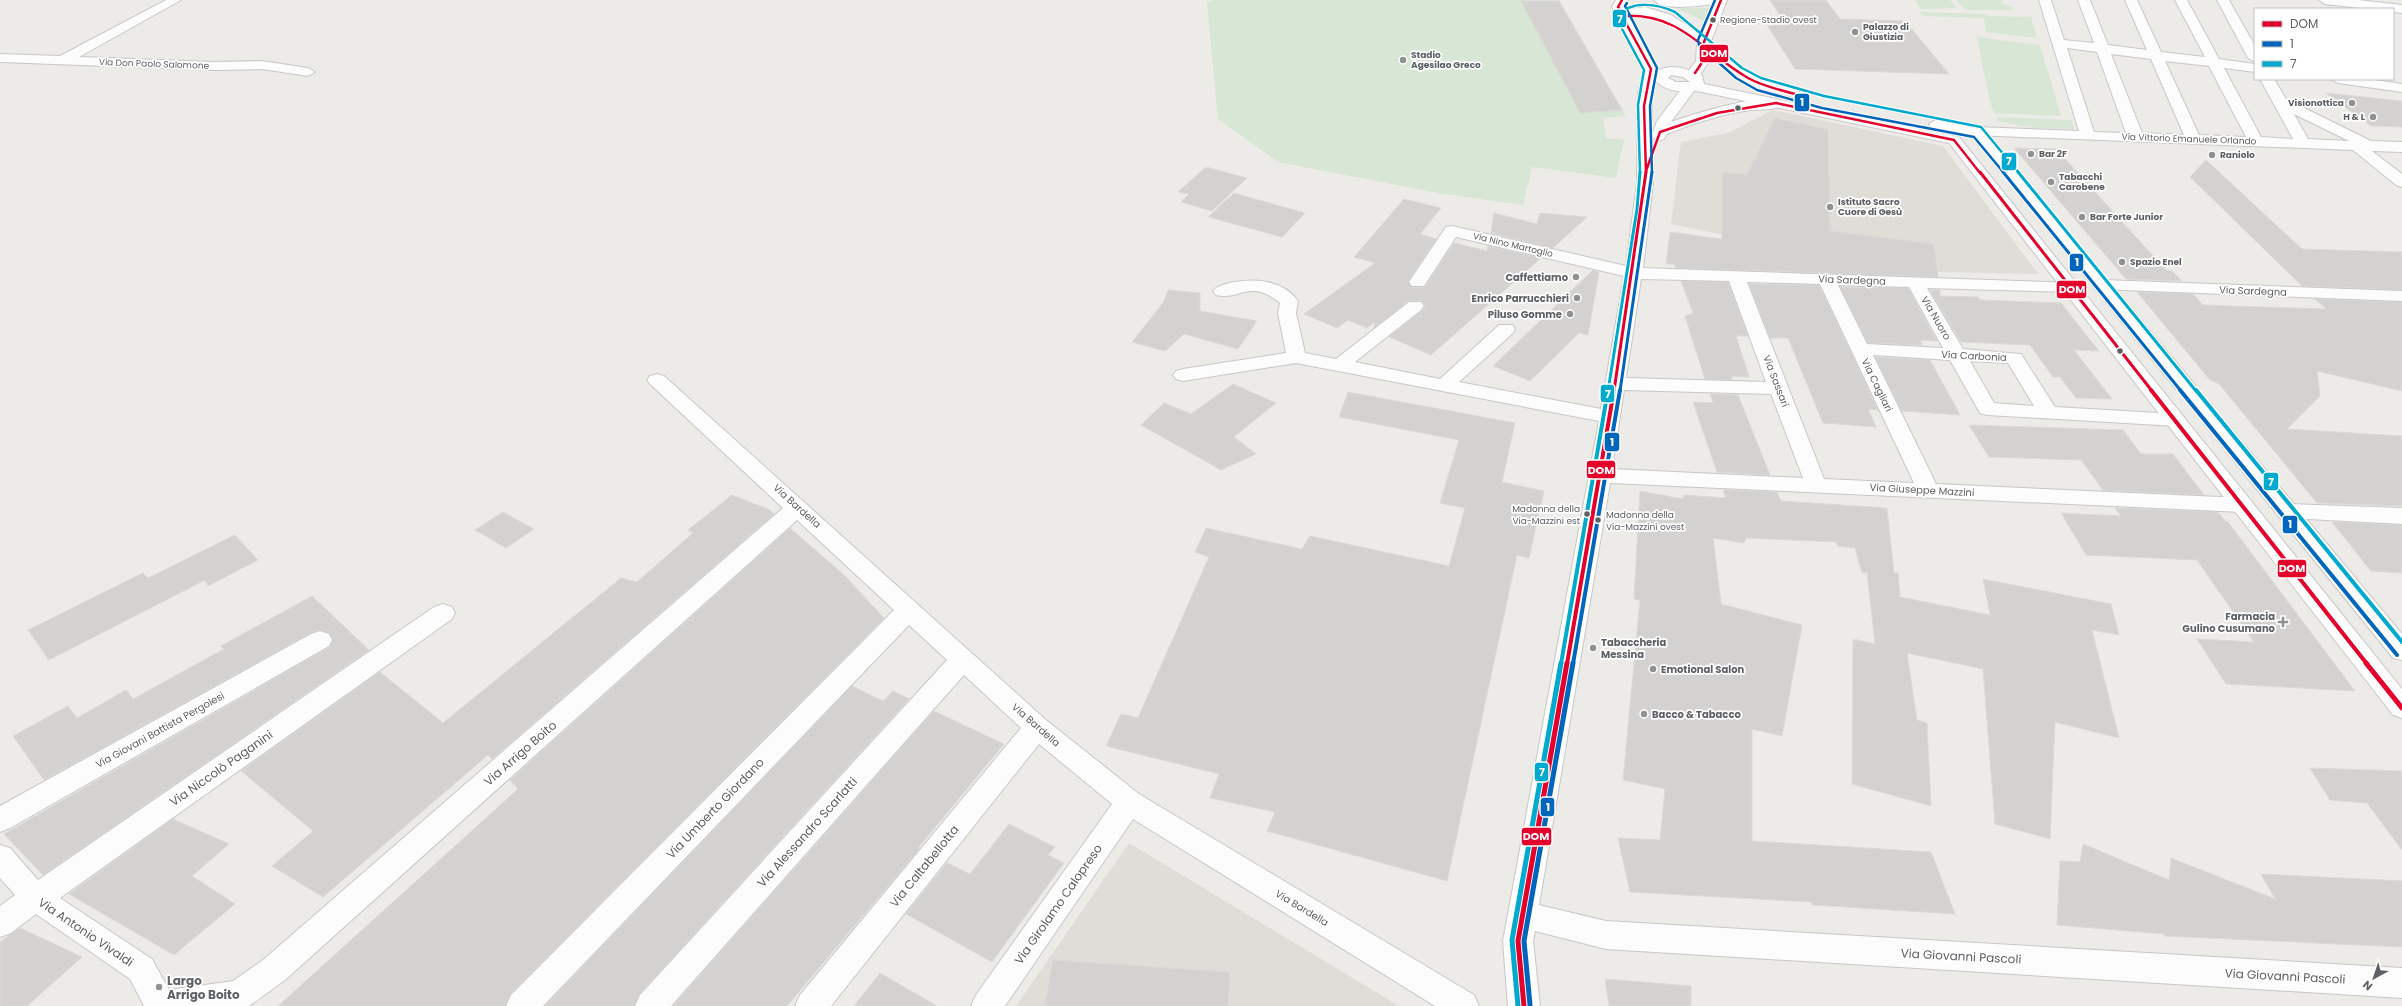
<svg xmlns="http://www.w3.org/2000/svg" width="2402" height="1006" viewBox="0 0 2402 1006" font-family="Poppins,sans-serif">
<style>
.education{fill:#dfddd8}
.green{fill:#d7e6d5}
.building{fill:#d3d2d0;stroke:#dcdad7}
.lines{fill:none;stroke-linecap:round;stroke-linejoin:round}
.minor-casing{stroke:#c7c7c7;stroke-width:2}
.tertiary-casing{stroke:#c7c7c7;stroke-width:2}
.minor{fill:#fcfcfc;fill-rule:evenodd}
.tertiary{fill:#fcfcfc;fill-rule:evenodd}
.bus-1-far3-casing{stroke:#fff;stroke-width:4.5}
.bus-1-far2-casing{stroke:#fff;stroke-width:5.5}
.bus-1-far1-casing{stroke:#fff;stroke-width:7}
.bus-1-casing{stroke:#fff;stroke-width:8}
.bus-2-far3-casing{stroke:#fff;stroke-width:4.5}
.bus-2-far2-casing{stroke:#fff;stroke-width:5.5}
.bus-2-far1-casing{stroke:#fff;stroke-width:7}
.bus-2-casing{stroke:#fff;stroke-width:8}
.bus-3-far3-casing{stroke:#fff;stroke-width:4.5}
.bus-3-far2-casing{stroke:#fff;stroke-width:5.5}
.bus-3-far1-casing{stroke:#fff;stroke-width:7}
.bus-3-casing{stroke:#fff;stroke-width:8}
.bus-1-far3{stroke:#e4002b;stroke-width:2.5}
.bus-1-far2{stroke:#e4002b;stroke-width:3}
.bus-1-far1{stroke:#e4002b;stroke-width:4}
.bus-1{stroke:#e4002b;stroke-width:5}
.bus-2-far3{stroke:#0065bd;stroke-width:2.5}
.bus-2-far2{stroke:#0065bd;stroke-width:3}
.bus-2-far1{stroke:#0065bd;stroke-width:4}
.bus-2{stroke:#0065bd;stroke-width:5}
.bus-3-far3{stroke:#00a9ce;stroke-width:2.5}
.bus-3-far2{stroke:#00a9ce;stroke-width:3}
.bus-3-far1{stroke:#00a9ce;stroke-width:4}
.bus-3{stroke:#00a9ce;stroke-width:5}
.bus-dot{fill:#5d6064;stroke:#fff;stroke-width:1.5}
.poi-dot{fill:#8f9192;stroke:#fff;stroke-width:1.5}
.labels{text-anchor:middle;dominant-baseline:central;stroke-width:3.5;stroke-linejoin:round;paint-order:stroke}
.bus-label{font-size:9px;fill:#5d6064;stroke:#fff;text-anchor:start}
.far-poi-label{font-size:9px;font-weight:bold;fill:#5d6064;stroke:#fff;text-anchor:start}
.far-street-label{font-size:9px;fill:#5d6064;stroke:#fff}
.poi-label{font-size:10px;font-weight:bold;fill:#5d6064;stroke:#fff;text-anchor:end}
.street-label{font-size:10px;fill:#5d6064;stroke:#fff}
.near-street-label{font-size:12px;fill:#5d6064;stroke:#fff}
.near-poi-label{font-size:12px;font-weight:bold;fill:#5d6064;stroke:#fff;text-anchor:start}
.line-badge{stroke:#fff;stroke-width:1.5}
.badge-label{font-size:11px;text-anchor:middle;font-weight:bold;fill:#fff}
</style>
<rect width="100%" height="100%" fill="#ecebe8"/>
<g class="education">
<polygon points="1773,110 1943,146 2038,274 1900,271 1671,224 1681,142 1728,133"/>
<polygon points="1129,843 1399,1006 1016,1006"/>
</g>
<g class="green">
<polygon points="1214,0 1559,0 1626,116 1603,118 1606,138 1624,140 1616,178 1532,167 1523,205 1438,193 1278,162 1218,119 1207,3"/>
<polygon points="1914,0 1950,0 1957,8 1921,9"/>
<polygon points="1956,0 2003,0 2000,3 2012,7 2013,10 1966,10"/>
<polygon points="1676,8 1711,8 1704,21"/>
<polygon points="1919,12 1986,14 1988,16 2031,17 2037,38 1986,32 1984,18 1922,16"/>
<polygon points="1977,37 2040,45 2061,116 1994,113 1990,102"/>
<polygon points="1996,117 2072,120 2074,129 2034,128 1997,121"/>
</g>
<g class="building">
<polygon points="1770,0 1826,0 1840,19 1905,21 1949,74 1795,69 1767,25 1773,26 1768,16 1781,17"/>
<polygon points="1521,1 1559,1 1622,110 1580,113"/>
<polygon points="2326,93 2402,101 2402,127 2371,126"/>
<polygon points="1775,118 1828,129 1830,231 1934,244 1938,277 1676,268 1674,264 1666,264 1670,232 1722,239 1722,172 1747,175"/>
<polygon points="2014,148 2056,149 2166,270 2172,271 2182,281 2126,279"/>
<polygon points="2206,160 2302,249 2402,252 2402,290 2302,286 2190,177"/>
<polygon points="1206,167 1247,178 1212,211 1181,202 1189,194 1178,192"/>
<polygon points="1234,193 1305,213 1282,237 1208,217"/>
<polygon points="1404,199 1441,208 1420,234 1436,239 1408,281 1412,288 1425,287 1454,243 1487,251 1488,246 1541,258 1431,355 1389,337 1422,311 1426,306 1421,300 1408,301 1373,329 1375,322 1367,328 1348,320 1337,328 1304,314 1375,263 1354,257"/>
<polygon points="1494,213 1537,224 1540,213 1587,217 1553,248 1491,233"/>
<polygon points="1593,270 1599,272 1588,335 1579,333 1530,381 1493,366"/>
<polygon points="1681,281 1728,282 1748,336 1736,336 1749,377 1731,376 1732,380 1705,379 1685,316 1693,313"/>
<polygon points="1749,284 1819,285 1878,410 1868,409 1876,427 1823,423 1788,338 1770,338"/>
<polygon points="1840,287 1908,288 1937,341 1920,340 1922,345 1868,343"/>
<polygon points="1168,290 1200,293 1200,311 1257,321 1238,349 1184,334 1165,351 1132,342 1163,303"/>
<polygon points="1930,290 1940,290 1940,296 1978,297 1980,300 2061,303 2099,351 2074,350 2112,399 2076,398 2060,377 2053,377 2030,345 1961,342"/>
<polygon points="2137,292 2193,294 2203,305 2326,309 2315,299 2402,302 2402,391 2317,371 2320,396 2287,429 2402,436 2402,506 2317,503 2219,384 2210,380"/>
<polygon points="1875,357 1930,360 1960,415 1902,411"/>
<polygon points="1233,384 1276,403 1234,437 1256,454 1221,470 1141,425 1164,403 1191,414"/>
<polygon points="1348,392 1515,423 1502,482 1544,491 1529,558 1517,555 1447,881 1267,831 1275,812 1210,798 1219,774 1106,746 1121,714 1138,718 1209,557 1195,552 1206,528 1302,549 1310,536 1449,566 1465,508 1440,503 1459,440 1339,417"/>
<polygon points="1710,394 1738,395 1770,475 1717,472 1693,402 1713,403"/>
<polygon points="1969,425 2123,430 2141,454 2173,454 2204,495 2103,490 2081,460 1989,457"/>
<polygon points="1723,490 1777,492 1781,501 1887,508 1894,573 1898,573 1900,597 1990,615 1983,579 2111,604 2119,635 2092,630 2119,738 2055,722 2050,839 1995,824 1983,669 1907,653 1917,720 1927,723 1931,806 1852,784 1853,639 1875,644 1867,572 1862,573 1855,548 1838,546 1836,542 1747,538 1743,543 1713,538 1721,604 1802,625 1782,736 1752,729 1752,841 1931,852 1955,914 1812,905 1811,902 1630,892 1618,838 1660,840 1665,789 1623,780 1640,600 1634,599 1640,491 1683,499 1684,495 1726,498"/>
<polygon points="732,495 768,509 774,514 492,759 488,755 323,897 272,866 313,831 241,771 380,672 443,723 621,578 637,582 693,533 688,530"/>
<polygon points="2115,508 2218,512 2225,521 2228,522 2355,691 2226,684 2197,639 2254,642 2197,560 2086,555 2061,513 2121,516"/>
<polygon points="503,512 534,529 506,548 475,530"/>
<polygon points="2332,522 2402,525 2402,573 2371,571"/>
<polygon points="790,528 844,575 884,618 510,994 505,1006 278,1006 518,789 510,780"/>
<polygon points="235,535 258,560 208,586 205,580 49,660 28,630 143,573 148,578"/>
<polygon points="312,596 369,650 43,875 4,834 330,647 333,639 329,633 320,630 310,633 44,780 13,736 68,706 77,718 126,690 133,699 224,649 221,646"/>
<polygon points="852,686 883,701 893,691 909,699 639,994 634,1006 545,1006"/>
<polygon points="934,711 1004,744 918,848 919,849 787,1006 673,1006"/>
<polygon points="2310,768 2402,771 2402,850 2367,803 2330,800"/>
<polygon points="173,819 229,844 192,876 235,904 174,955 69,894"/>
<polygon points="1009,824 1055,847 1048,855 1064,863 992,962 906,914 947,863 970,874"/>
<polygon points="2083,844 2169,880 2171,858 2275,899 2261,874 2402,881 2402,947 2164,936 2164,934 2057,925 2060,861 2080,862"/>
<polygon points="20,928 82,957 27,1006 0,1006 0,942"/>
<polygon points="1053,960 1230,972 1228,1006 1045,1006"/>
<polygon points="880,973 937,1006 854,1006"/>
<polygon points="1605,979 1691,986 1691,1006 1609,1006"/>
</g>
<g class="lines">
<g class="minor-casing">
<g id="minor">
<polygon points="166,0 181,0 79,57 214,62 262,61 308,68 315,72 308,76 262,69 214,70 0,62 0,54 60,56"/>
<path d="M2039 0H2051L2064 40 2094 43 2078 0H2090L2108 45 2147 50 2125 0H2137L2161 52 2205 57 2175 0H2187L2219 59 2255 64V72L2224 68 2261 137 2293 139 2260 79H2274L2286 99 2371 141 2402 142V152L2372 151 2402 174V187L2396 185 2353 150 1972 135 1969 132 1972 129 1977 127 2079 131ZM2067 48 2097 52 2126 133 2094 132ZM2111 54 2151 59 2184 135 2142 133ZM2165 61 2209 66 2246 137 2199 135ZM2294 114 2349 141 2308 139Z"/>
<polygon points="2217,0 2229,0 2255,46 2255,62 2248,58"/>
<path d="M1645 7 1671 15 1709 39C1717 52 1705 68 1698 78H1688L1686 75 1696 61 1697 43C1682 31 1658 11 1637 16 1633 16 1629 19 1625 20L1619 16 1630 9Z"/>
<path d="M1651 65 1658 69 1652 93V135L1657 121 1685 84 1690 83 1697 87 1671 122C1687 116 1773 88 1783 103 1778 111 1760 109 1751 110 1721 114 1694 123 1667 134L1664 139 1659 141 1652 137 1653 183 1643 268 2077 283 2080 287 2077 291 2071 292 1927 288 1963 349 2021 354 2055 407 2176 414 2183 416 2186 420 2183 424 2176 426 1987 415 1980 413 1950 360 1873 355 1936 484 2242 498 2250 500 2253 505 2250 510 2242 512 1610 483 1539 905 1606 921 2402 968V998L1606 949 1535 931 1533 941 1540 1006H1508L1503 941 1599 421 1296 363 1183 381 1176 379 1173 375 1176 371 1183 369 1286 353 1278 313 1280 303C1249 278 1241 301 1216 295L1213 291C1217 286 1223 285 1229 283 1252 278 1283 279 1298 301L1296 313 1305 353 1336 359 1409 302H1421L1424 306 1421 310 1355 362 1440 379 1499 325H1513L1515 329 1513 333 1459 382 1601 409 1624 276 1456 237 1424 286H1412L1409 282 1446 227 1452 226 1626 266 1637 183 1638 93 1644 69ZM1641 279 1729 281 1766 382 1626 378ZM1747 282 1820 284 1914 483 1824 479ZM1838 285 1909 287 1943 348 1867 344ZM1970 361 2008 363 2034 406 1994 403ZM1624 390 1771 394 1803 478 1612 469Z"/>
<polygon points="2331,79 2368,79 2402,84 2402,92 2338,83"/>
<polygon points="2103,280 2402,291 2402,301 2097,289 2094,285 2097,281"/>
<polygon points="657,374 664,376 1046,720 1139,794 1474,995 1479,1006 1435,1006 1133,819 1005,1006 971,1006 976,995 1112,804 1039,744 831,1006 795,1006 800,995 1021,728 964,675 671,1006 635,1006 640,995 947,660 909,625 543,1006 506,1006 511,995 894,610 797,520 285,980 249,1006 144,1006 130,979 36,914 11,933 0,937 0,906 15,895 0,878 0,845 10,848 38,880 434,607 443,604 452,607 455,613 452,619 60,898 152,959 169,990 233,981 263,960 783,508 650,384 647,380 650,376"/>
<polygon points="2289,504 2402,508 2402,524 2289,518 2281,516 2278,511 2281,506"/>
<polygon points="320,631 329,634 332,640 329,646 10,828 0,832 0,806 311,634"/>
</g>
</g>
<g class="tertiary-casing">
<g id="tertiary">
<path d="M1616 0H1628L1624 7 1645 47 1660 70C1673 63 1690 70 1702 75L1704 84 1959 137 2402 689V718L2393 715 1949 143 1692 90C1642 100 1633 37 1612 7ZM1671 75 1683 77 1690 82H1676L1668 78Z"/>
<path d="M1654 0H1727L1711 41 1744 70 1764 81 1798 90 1800 93 1793 97 1754 87 1734 76 1699 45 1697 42 1713 4C1701 6 1661 11 1654 0Z"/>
<polygon points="2319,0 2358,0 2402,5 2402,13 2393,12 2393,9 2369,9 2325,4"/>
<polygon points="1936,120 1982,129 2402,634 2402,660 2393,658 1972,136 1931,127 1929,124"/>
</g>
</g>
<use href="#minor" class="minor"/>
<use href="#tertiary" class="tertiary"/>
<g class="bus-1-far3-casing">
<g id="bus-1-far3">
<polyline points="1622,0 1618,7 1625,16 1627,25 1651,69 1644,106 1646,173"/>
<path d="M1625 16C1681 13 1704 53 1748 78 1764 87 1784 91 1803 96"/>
<polyline points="1695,73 1703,61 1704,42 1721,0"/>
<polyline points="1646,171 1660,132 1717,113 1776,103 1954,140 1980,173"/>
</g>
</g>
<g class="bus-1-far2-casing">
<g id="bus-1-far2">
<polyline points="1980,172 2152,391"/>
<polyline points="1614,391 1646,172"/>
</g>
</g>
<g class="bus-1-far1-casing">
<g id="bus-1-far1">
<polyline points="2151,390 2367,664"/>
<polyline points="1567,664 1614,390"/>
</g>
</g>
<g class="bus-1-casing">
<g id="bus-1">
<polyline points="2366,663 2402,708"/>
<polyline points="1524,1006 1518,941 1567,663"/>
</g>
</g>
<g class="bus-2-far3-casing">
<g id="bus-2-far3">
<polyline points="1715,0 1698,40 1699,45 1736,78 1757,90 1822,108 1974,137 2004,173"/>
<polyline points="1627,3 1625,6 1657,68 1650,106 1652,173"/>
</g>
</g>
<g class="bus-2-far2-casing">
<g id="bus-2-far2">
<polyline points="2003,172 2181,391"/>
<polyline points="1620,391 1652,172"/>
</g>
</g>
<g class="bus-2-far1-casing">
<g id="bus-2-far1">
<polyline points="2180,390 2397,655"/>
<polyline points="1573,664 1620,390"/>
</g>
</g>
<g class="bus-2-casing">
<polyline id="bus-2" points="1530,1005 1524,941 1573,663"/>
</g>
<g class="bus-3-far3-casing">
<path id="bus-3-far3" d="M1640 173 1638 105 1644 70 1621 27 1619 15C1632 0 1658 4 1675 12L1742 68 1761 78 1824 96 1981 127 2019 173"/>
</g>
<g class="bus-3-far2-casing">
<g id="bus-3-far2">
<polyline points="2018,172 2196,391"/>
<polyline points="1608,391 1637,209 1640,172"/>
</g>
</g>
<g class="bus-3-far1-casing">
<g id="bus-3-far1">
<polyline points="2196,390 2402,642"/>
<polyline points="1561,664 1608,390"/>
</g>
</g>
<g class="bus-3-casing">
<polyline id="bus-3" points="1518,1006 1512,940 1561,663"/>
</g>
<use href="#bus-1-far3" class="bus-1-far3"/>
<use href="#bus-1-far2" class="bus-1-far2"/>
<use href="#bus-1-far1" class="bus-1-far1"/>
<use href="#bus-1" class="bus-1"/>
<use href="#bus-2-far3" class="bus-2-far3"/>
<use href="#bus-2-far2" class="bus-2-far2"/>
<use href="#bus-2-far1" class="bus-2-far1"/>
<use href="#bus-2" class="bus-2"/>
<use href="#bus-3-far3" class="bus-3-far3"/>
<use href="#bus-3-far2" class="bus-3-far2"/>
<use href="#bus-3-far1" class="bus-3-far1"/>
<use href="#bus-3" class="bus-3"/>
</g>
<g class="bus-dot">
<circle cx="1713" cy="20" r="3.5"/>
<circle cx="1738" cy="108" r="3.5"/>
<circle cx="2120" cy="351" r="3.5"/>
<circle cx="1587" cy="514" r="3.5"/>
<circle cx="1598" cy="520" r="3.5"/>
</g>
<g class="poi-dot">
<circle cx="1855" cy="32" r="4"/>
<circle cx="1403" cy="60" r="4"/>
<circle cx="2352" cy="103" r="4"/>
<circle cx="2373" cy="117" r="4"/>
<circle cx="2031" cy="154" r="4"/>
<circle cx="2212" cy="155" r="4"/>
<circle cx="2051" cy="182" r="4"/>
<circle cx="1830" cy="207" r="4"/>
<circle cx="2082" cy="217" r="4"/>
<circle cx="2122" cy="262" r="4"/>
<circle cx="1576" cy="277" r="4"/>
<circle cx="1577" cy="298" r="4"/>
<circle cx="1570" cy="314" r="4"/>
<path d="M2281 616h4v4h4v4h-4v4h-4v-4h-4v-4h4z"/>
<circle cx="1593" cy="648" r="4"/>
<circle cx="1653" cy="669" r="4"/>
<circle cx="1644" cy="714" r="4"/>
<circle cx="159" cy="987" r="4"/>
</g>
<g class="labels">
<g class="bus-label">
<text x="1720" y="20">Regione-Stadio ovest</text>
<text x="1580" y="509" text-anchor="end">Madonna della<tspan x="1580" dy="12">Via-Mazzini est</tspan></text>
<text x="1606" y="515">Madonna della<tspan x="1606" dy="12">Via-Mazzini ovest</tspan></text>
</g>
<g class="far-poi-label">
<text x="1863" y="27">Palazzo di<tspan x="1863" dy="10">Giustizia</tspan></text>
<text x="1411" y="55">Stadio<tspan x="1411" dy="10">Agesilao Greco</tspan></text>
<text x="2344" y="103" text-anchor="end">Visionottica</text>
<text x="2365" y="117" text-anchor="end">H &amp; L</text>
<text x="2039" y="154">Bar 2F</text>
<text x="2220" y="155">Raniolo</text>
<text x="2059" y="177">Tabacchi<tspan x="2059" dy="10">Carobene</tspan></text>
<text x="1838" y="202">Istituto Sacro<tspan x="1838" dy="10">Cuore di Gesù</tspan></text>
<text x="2090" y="217">Bar Forte Junior</text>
<text x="2130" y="262">Spazio Enel</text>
</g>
<g class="far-street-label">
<text transform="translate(154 64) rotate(2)">Via Don Paolo Salomone</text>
<text transform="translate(2189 139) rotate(2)">Via Vittorio Emanuele Orlando</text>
<text transform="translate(1513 245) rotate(13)">Via Nino Martoglio</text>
</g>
<g class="poi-label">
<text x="1568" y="277">Caffettiamo</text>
<text x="1569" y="298">Enrico Parrucchieri</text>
<text x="1562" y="314">Piluso Gomme</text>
<text x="2275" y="616">Farmacia<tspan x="2275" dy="12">Gulino Cusumano</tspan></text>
<text x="1601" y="642" text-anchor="start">Tabaccheria<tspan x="1601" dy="12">Messina</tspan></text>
<text x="1661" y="669" text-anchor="start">Emotional Salon</text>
<text x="1652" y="714" text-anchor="start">Bacco &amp; Tabacco</text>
</g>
<g class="street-label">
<text transform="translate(1852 280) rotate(2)">Via Sardegna</text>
<text transform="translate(2253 291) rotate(2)">Via Sardegna</text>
<text transform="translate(1936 318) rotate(60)">Via Nuoro</text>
<text transform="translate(1974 356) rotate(3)">Via Carbonia</text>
<text transform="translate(1776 381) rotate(69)">Via Sassari</text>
<text transform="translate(1877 385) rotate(64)">Via Cagliari</text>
<text transform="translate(1922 490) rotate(3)">Via Giuseppe Mazzini</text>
<text transform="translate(797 506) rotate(42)">Via Bardella</text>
<text transform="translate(1036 725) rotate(41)">Via Bardella</text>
<text transform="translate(160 730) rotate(-29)">Via Giovani Battista Pergolesi</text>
<text transform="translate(1302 908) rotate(31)">Via Bardella</text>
</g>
<g class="near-street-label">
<text transform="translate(520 753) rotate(-41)">Via Arrigo Boito</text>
<text transform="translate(221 768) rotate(-35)">Via Niccolò Paganini</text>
<text transform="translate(715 808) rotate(-46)">Via Umberto Giordano</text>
<text transform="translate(807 832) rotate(-48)">Via Alessandro Scarlatti</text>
<text transform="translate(924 866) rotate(-51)">Via Caltabellotta</text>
<text transform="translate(1058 904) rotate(-55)">Via Girolamo Calopreso</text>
<text transform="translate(86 932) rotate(34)">Via Antonio Vivaldi</text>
<text transform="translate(1961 956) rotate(3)">Via Giovanni Pascoli</text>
<text transform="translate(2285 976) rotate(3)">Via Giovanni Pascoli</text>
</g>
<g class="near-poi-label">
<text x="167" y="980">Largo<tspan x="167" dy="14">Arrigo Boito</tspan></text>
</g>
</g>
<g class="line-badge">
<rect x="1612" y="9" width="15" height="19" rx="4" fill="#00a9ce"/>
<rect x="1699" y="44" width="30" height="19" rx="4" fill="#e4002b"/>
<rect x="1794" y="93" width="16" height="19" rx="4" fill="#0065bd"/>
<rect x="2001" y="152" width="16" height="19" rx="4" fill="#00a9ce"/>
<rect x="2069" y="253" width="15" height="19" rx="4" fill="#0065bd"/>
<rect x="2056" y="280" width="31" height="19" rx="4" fill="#e4002b"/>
<rect x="1600" y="384" width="15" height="19" rx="4" fill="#00a9ce"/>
<rect x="1604" y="432" width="16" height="20" rx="4" fill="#0065bd"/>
<rect x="1586" y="460" width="30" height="19" rx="4" fill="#e4002b"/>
<rect x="2263" y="472" width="16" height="19" rx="4" fill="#00a9ce"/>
<rect x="2282" y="515" width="16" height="19" rx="4" fill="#0065bd"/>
<rect x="2277" y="559" width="30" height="19" rx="4" fill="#e4002b"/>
<rect x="1534" y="762" width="15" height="20" rx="4" fill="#00a9ce"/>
<rect x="1540" y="797" width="15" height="20" rx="4" fill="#0065bd"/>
<rect x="1521" y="827" width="31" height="19" rx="4" fill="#e4002b"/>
</g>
<g class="badge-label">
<text x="1620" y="23">7</text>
<text x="1714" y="57">DOM</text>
<text x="1802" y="106">1</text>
<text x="2009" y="165">7</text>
<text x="2077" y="266">1</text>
<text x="2072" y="293">DOM</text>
<text x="1608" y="398">7</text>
<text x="1612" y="446">1</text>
<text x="1601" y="474">DOM</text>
<text x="2271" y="486">7</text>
<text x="2290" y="528">1</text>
<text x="2292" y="572">DOM</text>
<text x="1542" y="776">7</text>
<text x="1548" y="811">1</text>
<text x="1536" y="840">DOM</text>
</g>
<rect x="2254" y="8" width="140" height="72" fill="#ffffff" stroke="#bebfc1"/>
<rect x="2262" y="21" width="20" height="6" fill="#e4002b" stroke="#bebfc1"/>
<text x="2290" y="28" font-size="12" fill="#5d6064">DOM</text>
<rect x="2262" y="41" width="20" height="6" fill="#0065bd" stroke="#bebfc1"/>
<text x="2290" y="48" font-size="12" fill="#5d6064">1</text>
<rect x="2262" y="61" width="20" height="6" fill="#00a9ce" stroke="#bebfc1"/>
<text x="2290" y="68" font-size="12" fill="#5d6064">7</text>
<g transform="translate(2374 978) rotate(220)" stroke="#ffffff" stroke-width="3" paint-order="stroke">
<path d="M0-3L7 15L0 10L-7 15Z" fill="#5d6064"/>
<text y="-6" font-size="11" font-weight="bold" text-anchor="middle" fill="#5d6064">N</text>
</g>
</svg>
